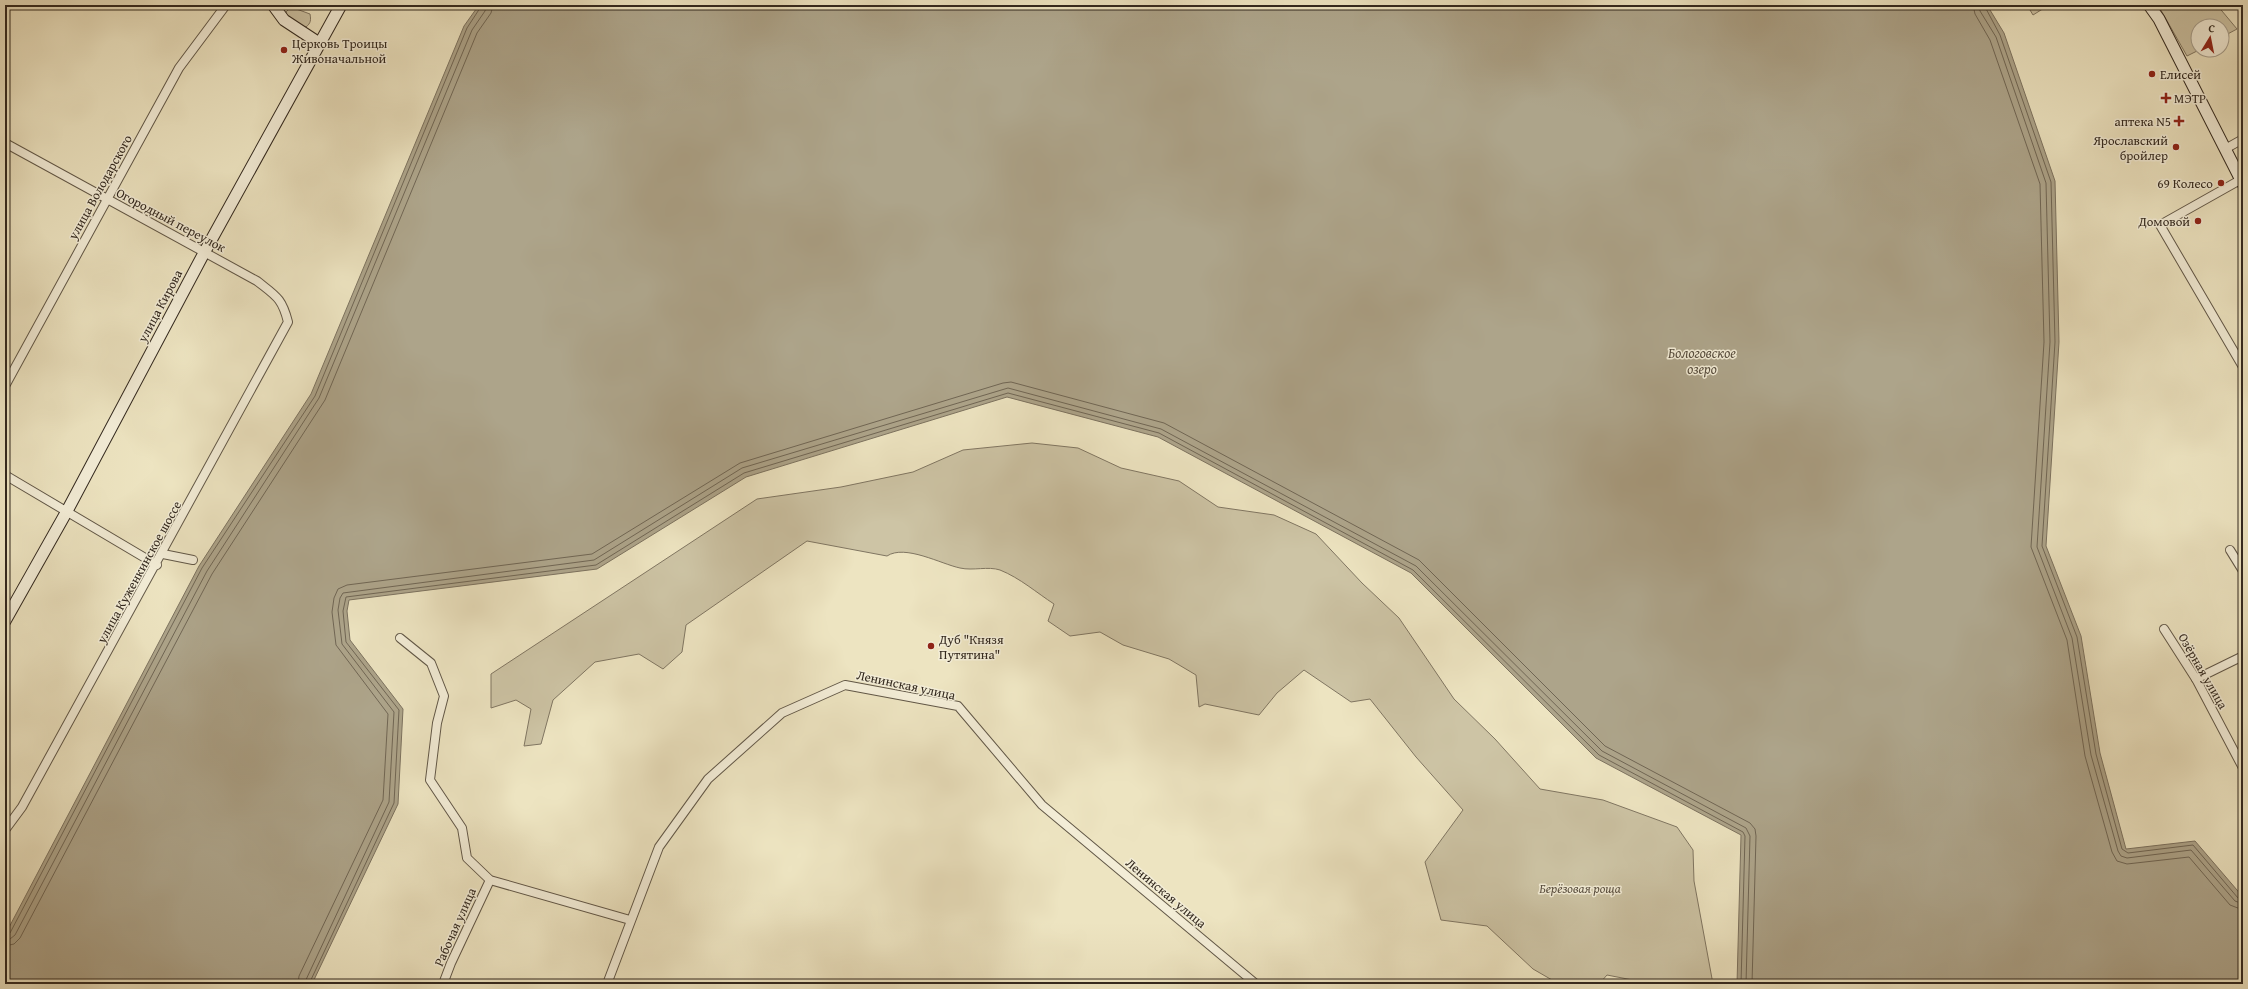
<svg xmlns="http://www.w3.org/2000/svg" width="2248" height="989" viewBox="0 0 2248 989" font-family="'Gentium Book Plus',serif">
<style>
.green{fill:#cdc4a5;stroke:#807662}
.water{fill:#ada48a;stroke:#7c725f}
.lines{fill:none;stroke-linecap:round;stroke-linejoin:round}
.shore{stroke:#706654;stroke-width:1}
.street-casing{stroke:#615747;stroke-width:10}
.secondary-casing{stroke:#32281e;stroke-width:13}
.street{stroke:#f3edd7;stroke-width:8}
.secondary{stroke:#f3edd7;stroke-width:11}
.poi-dot{fill:#8f2418;stroke:#f3edd7;stroke-width:1.5}
.labels{text-anchor:middle;dominant-baseline:central;stroke-width:3;stroke-linejoin:round;paint-order:stroke}
.poi-label{font-size:13px;fill:#32281e;stroke:#f3edd7;text-anchor:start}
.street-label{font-size:13px;fill:#32281e;stroke:#f3edd7}
.park-label{font-size:13px;font-style:italic;fill:#594f40;stroke:#f3edd7}
.water-label{font-size:14px;font-style:italic;fill:#574d3e;stroke:#f3edd7}
</style>
<rect width="100%" height="100%" fill="#ede4c1"/>
<filter id="stains"><feTurbulence type="fractalNoise" baseFrequency=".005" numOctaves="4"/><feColorMatrix values="0 0 0 0 .2 0 0 0 0 .09 0 0 0 0 .02 0 0 0 .5 -.17"/></filter>
<radialGradient id="worn" r=".72"><stop offset=".6" stop-color="#630" stop-opacity="0"/><stop offset="1" stop-color="#630" stop-opacity=".3"/></radialGradient>
<g class="green">
<polygon points="2027,5 2049,5 2033,15"/>
<polygon points="2158,5 2217,5 2237,29 2222,37 2222,26 2198,26 2199,50 2187,56"/>
<path d="M291 7 310 14C311 20 311 23 306 27L299 26 287 17 286 12Z"/>
<path d="M1032 443 1078 448 1121 468 1179 481 1218 507 1274 515 1316 534 1362 583 1399 618 1454 699 1495 739 1540 789 1603 800 1677 827 1693 850 1694 881 1713 984H1653L1607 975 1599 984H1559L1533 969 1487 926 1441 920 1425 862 1463 810 1416 757 1370 699 1351 702 1304 670 1277 693 1259 715 1205 704 1199 707 1196 675 1169 659 1123 645 1100 632 1070 636 1048 621 1054 604C1037 593 1020 578 1000 570 988 566 973 571 960 568 941 564 905 544 887 556L807 541 686 625 682 652 663 669 639 654 595 662 553 700 541 744 524 746 531 709 516 700 491 708V674L757 499 841 487 913 472 963 450Z"/>
</g>
<polygon class="water" points="479,5 1987,5 2004,33 2055,181 2059,342 2046,546 2081,636 2100,753 2126,849 2195,841 2243,897 2243,984 1737,984 1741,835 1596,758 1411,573 1158,437 1007,397 746,477 597,569 349,600 347,611 350,640 403,709 398,804 312,984 5,984 5,935 199,566 311,394 464,26"/>
<g class="lines">
<g class="shore">
<polyline points="1973,5 1975,14 1990,40 2040,184 2044,342 2031,547 2067,640 2085,756 2112,852 2117,861 2127,864 2189,857 2230,905 2243,910"/>
<polyline points="1979,5 1980,11 1996,37 2046,183 2050,342 2037,547 2072,638 2091,755 2118,851 2121,856 2127,858 2191,850 2235,901 2243,904"/>
<polyline points="1984,5 2000,35 2051,182 2055,342 2042,546 2077,637 2096,754 2122,849 2128,853 2193,845 2238,898 2243,899"/>
<polyline points="5,935 10,933 202,568 315,396 467,28 482,5"/>
<polyline points="5,940 10,939 15,935 207,571 319,398 472,30 485,11 487,5"/>
<polyline points="5,946 14,944 20,938 212,574 325,400 477,33 491,13 493,5"/>
<polyline points="298,984 299,976 383,800 388,714 336,645 332,612 334,598 338,589 347,585 592,554 740,463 1003,383 1011,382 1164,423 1419,560 1605,746 1750,823 1755,829 1756,836 1752,984"/>
<polyline points="304,984 389,802 394,712 342,644 338,610 340,598 343,593 594,560 742,468 1008,388 1161,429 1416,566 1602,751 1746,828 1750,836 1746,984"/>
<polyline points="309,984 394,803 399,710 346,642 343,611 346,597 596,565 744,473 1008,393 1159,433 1413,570 1599,755 1743,832 1745,836 1741,984"/>
</g>
<g class="street-casing">
<g id="street">
<path d="M5 143 257 281C276 296 282 298 288 322L22 807 5 830"/>
<polyline points="2225,149 2243,139"/>
<polyline points="2240,180 2160,225 2243,367"/>
<polyline points="5,386 179,68 226,5"/>
<polyline points="5,475 157,565"/>
<polyline points="2230,550 2243,571"/>
<polyline points="163,554 193,560"/>
<polyline points="2164,629 2196,679 2243,768"/>
<polyline points="400,638 431,663 444,696 437,723 430,780 462,828 467,858 490,880 630,920"/>
<polyline points="2196,679 2243,656"/>
<polyline points="443,984 451,963 490,880"/>
<polyline points="607,984 659,847 708,779 782,713 845,685 958,706 1042,805 1256,984"/>
</g>
</g>
<g class="secondary-casing">
<g id="secondary">
<polyline points="273,5 284,20 319,43"/>
<polyline points="2149,5 2159,19 2243,184"/>
<polyline points="5,621 67,511 204,253 341,5"/>
</g>
</g>
<use href="#street" class="street"/>
<use href="#secondary" class="secondary"/>
</g>
<g class="poi-dot">
<circle cx="284" cy="50" r="4"/>
<circle cx="2152" cy="74" r="4"/>
<path d="M2164 92h4v4h4v4h-4v4h-4v-4h-4v-4h4z"/>
<path d="M2177 115h4v4h4v4h-4v4h-4v-4h-4v-4h4z"/>
<circle cx="2176" cy="147" r="4"/>
<circle cx="2221" cy="183" r="4"/>
<circle cx="2198" cy="221" r="4"/>
<circle cx="931" cy="646" r="4"/>
</g>
<g class="labels">
<g class="poi-label">
<text x="292" y="43">Церковь Троицы<tspan x="292" dy="15">Живоначальной</tspan></text>
<text x="2160" y="74">Елисей</text>
<text x="2174" y="98">МЭТР</text>
<text x="2171" y="121" text-anchor="end">аптека N5</text>
<text x="2168" y="140" text-anchor="end">Ярославский<tspan x="2168" dy="15">бройлер</tspan></text>
<text x="2213" y="183" text-anchor="end">69 Колесо</text>
<text x="2190" y="221" text-anchor="end">Домовой</text>
<text x="939" y="639">Дуб "Князя<tspan x="939" dy="15">Путятина"</tspan></text>
</g>
<g class="street-label">
<text transform="translate(100 187) rotate(-61)">улица Володарского</text>
<text transform="translate(171 220) rotate(28)">Огородный переулок</text>
<text transform="translate(160 306) rotate(-62)">улица Кирова</text>
<text transform="translate(139 572) rotate(-61)">улица Куженкинское шоссе</text>
<text transform="translate(2203 671) rotate(60)">Озёрная улица</text>
<text transform="translate(906 685) rotate(12)">Ленинская улица</text>
<text transform="translate(1166 893) rotate(40)">Ленинская улица</text>
<text transform="translate(455 927) rotate(-66)">Рабочая улица</text>
</g>
<g class="park-label">
<text x="1580" y="888">Берёзовая роща</text>
</g>
<g class="water-label">
<text x="1702" y="353">Бологовское<tspan x="1702" dy="16">озеро</tspan></text>
</g>
</g>
<rect width="2248" height="989" fill="none" stroke="#ede4c1" stroke-width="20"/>
<rect x="6" y="6" width="2236" height="977" fill="none" stroke="#32281e" stroke-width="2"/>
<rect x="10" y="10" width="2228" height="969" fill="none" stroke="#32281e"/>
<g transform="translate(2210 38) rotate(10)"><circle r="19" fill="#f3edd7" stroke="#a69e8d"/>
<path d="M0-3L7 15L0 10L-7 15Z" fill="#8f2418"/>
<text y="-6" font-size="11" font-weight="bold" text-anchor="middle" fill="#32281e">С</text>
</g>
<rect width="100%" height="100%" filter="url(#stains)"/>
<rect width="100%" height="100%" fill="url(#worn)"/>
</svg>
